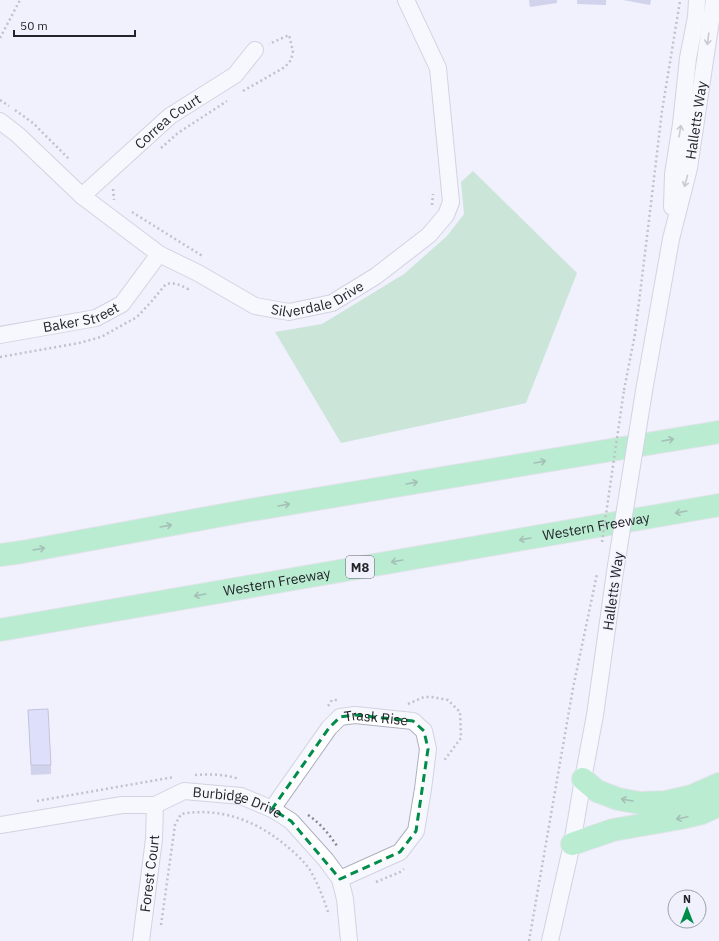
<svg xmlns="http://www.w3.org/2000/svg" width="719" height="941" viewBox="0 0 719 941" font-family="'IBM Plex Sans',sans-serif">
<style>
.green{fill:#9ed7ae}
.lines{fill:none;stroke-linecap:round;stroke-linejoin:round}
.minor-casing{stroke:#aeb0be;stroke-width:18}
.highway-casing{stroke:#d3d3d4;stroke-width:24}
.path{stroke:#878891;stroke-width:2.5;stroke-dasharray:2 3;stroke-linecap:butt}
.minor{stroke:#fff;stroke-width:16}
.highway{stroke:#75e79c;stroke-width:22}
.minor-bridge-casing{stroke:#aeb0be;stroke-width:18;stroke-linecap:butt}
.path-bridge{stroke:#878891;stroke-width:2.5;stroke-dasharray:2 3;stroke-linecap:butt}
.minor-bridge{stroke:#fff;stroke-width:16}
.wall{fill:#abaed6}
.building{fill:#c7caf9;stroke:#8b8dae}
.oneway{stroke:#9c9c9f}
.oneway2{stroke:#4c8663}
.marked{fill:none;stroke:#018c49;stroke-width:3;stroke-dasharray:8 5;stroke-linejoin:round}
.labels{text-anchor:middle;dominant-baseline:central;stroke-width:3;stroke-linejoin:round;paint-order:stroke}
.shield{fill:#f0f1fd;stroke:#616269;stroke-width:1}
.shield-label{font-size:13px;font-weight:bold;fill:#24242a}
.street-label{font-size:14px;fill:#24242a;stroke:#f0f1fd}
</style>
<rect width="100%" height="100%" fill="#f0f1fd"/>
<polygon class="green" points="473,171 577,273 526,403 341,443 275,332 322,324 404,274 447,236 464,214 461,182"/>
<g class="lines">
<g class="minor-casing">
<g id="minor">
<path id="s1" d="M0 121 18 135 82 196 159 254 198 273 255 306 289 312 332 303 376 276 429 235 446 215 451 202 438 68 406 0"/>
<path id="s2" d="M82 196 170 116 235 75 255 50"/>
<polyline points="672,207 673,174 681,124 688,58 696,17 697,0"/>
<path id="s3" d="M0 335 96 318 122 304 159 254"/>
<path id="s4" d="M644 391 671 239 689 168 714 0"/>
<path id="s5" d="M272 809 329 728 340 717 355 715 413 721 424 731 428 749 423 789 416 831 400 852 340 879"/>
<path id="s6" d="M0 825 122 805H155L184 791 241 796 272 809 291 821 326 860 340 879 345 899 349 941"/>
<path id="s7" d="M141 941 154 839 155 805"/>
<polyline points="550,941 572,844 583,779 595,715 615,572"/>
</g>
</g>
<g class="highway-casing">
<g id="highway">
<polyline points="0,555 22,552 245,511 719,432"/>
<path id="s8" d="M0 630 719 505"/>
<polyline points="583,779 597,791 618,799 640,803 666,802 692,796 719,784"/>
<polyline points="572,844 613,830 681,818 702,813 719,805"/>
</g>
</g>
<g class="path">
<polyline points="0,38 20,0"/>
<polyline points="243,91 285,67 291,60 293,51 289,35 269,44"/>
<polyline points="0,100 9,106"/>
<polyline points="15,110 33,123 69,159"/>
<polyline points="161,148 178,133 227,101"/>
<polyline points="113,189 114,200"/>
<polyline points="432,205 433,194"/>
<polyline points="132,212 204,257"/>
<path d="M0 357 79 343 101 337 137 317 151 302 166 284C175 282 180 285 188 289L190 286"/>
<polyline points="624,390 635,334 646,245 662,111 680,1"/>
<polyline points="408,704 424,697 432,697 448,700 460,712 461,738 443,762"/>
<polyline points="328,706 332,700 338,700"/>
<path d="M195 775C210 774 225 774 239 779"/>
<polyline points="37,801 174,777"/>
<path d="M308 815C320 823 329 834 337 846"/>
<polyline points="376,882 400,872 404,869"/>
<path d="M161 925 175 825 181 814C219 807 255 820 284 844 293 851 303 860 310 870 318 884 324 899 329 915"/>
<polyline points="529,941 573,688 597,574"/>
</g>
<use href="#minor" class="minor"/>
<use href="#highway" class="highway"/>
<g class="minor-bridge-casing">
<polyline id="minor-bridge" points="615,572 644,391"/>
</g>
<polyline class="path-bridge" points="602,542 624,390"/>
<use href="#minor-bridge" class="minor-bridge"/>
</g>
<g class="wall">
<polygon points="529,0 557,0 557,3 530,7"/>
<polygon points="577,0 606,0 606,5 577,4"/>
<polygon points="623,0 651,0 650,5"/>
<polygon points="28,710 51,765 51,774 31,775"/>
</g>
<polygon class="building" points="48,709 51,765 31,765 28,710"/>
<defs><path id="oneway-shaft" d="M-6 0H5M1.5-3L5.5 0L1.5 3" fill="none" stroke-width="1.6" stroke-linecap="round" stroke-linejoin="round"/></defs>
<g class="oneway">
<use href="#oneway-shaft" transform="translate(708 39) rotate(98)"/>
<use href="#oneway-shaft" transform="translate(680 131) rotate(-81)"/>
<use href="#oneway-shaft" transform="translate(686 181) rotate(105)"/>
</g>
<g class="oneway2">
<use href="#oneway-shaft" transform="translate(668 440) rotate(-10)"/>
<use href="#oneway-shaft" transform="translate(540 462) rotate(-10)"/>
<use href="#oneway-shaft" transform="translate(412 483) rotate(-10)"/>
<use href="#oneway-shaft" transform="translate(284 505) rotate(-10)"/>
<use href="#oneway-shaft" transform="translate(681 512) rotate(170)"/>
<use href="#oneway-shaft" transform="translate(166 526) rotate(-10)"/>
<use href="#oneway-shaft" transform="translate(525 539) rotate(170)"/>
<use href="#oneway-shaft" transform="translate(39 549) rotate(-10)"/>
<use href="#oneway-shaft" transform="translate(397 561) rotate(170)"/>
<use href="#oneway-shaft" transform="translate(200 595) rotate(170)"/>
<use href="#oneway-shaft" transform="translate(627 800) rotate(-170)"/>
<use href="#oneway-shaft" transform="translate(682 818) rotate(168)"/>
</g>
<path d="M0 0H719V941H0ZM355 715 413 721 424 731 428 749 416 831 400 852 340 879 291 821 272 809 329 728 340 717Z" fill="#f0f1fd" fill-opacity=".55" fill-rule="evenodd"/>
<path class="marked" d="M355 715 413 721 424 731 428 749 416 831 400 852 340 879 291 821 272 809 329 728 340 717Z"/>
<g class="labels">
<rect class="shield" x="346" y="556" width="28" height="22" rx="3"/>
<g class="shield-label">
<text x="360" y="567">M8</text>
</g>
<g class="street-label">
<text stroke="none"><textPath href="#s4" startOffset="276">Halletts Way</textPath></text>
<text stroke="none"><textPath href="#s2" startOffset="114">Correa Court</textPath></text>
<text stroke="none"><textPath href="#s1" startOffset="382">Silverdale Drive</textPath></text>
<text stroke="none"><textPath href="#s3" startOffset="83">Baker Street</textPath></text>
<text stroke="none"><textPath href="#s8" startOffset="605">Western Freeway</textPath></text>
<text stroke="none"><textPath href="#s8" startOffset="281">Western Freeway</textPath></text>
<text transform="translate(613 591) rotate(-82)">Halletts Way</text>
<text stroke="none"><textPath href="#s5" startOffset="151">Trask Rise</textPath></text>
<text stroke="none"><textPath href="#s6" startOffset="244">Burbidge Drive</textPath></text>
<text stroke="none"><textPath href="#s7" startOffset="68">Forest Court</textPath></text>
</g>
</g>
<g transform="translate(687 909)"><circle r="19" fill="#f0f1fd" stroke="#9e9fa9"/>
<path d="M0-3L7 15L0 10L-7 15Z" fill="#018c49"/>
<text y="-6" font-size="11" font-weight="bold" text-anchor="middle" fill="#24242a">N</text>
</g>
<path d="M14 30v6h121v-6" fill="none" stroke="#24242a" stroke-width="2"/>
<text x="20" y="30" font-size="12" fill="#24242a" stroke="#f0f1fd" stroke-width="3" paint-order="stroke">50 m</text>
</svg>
